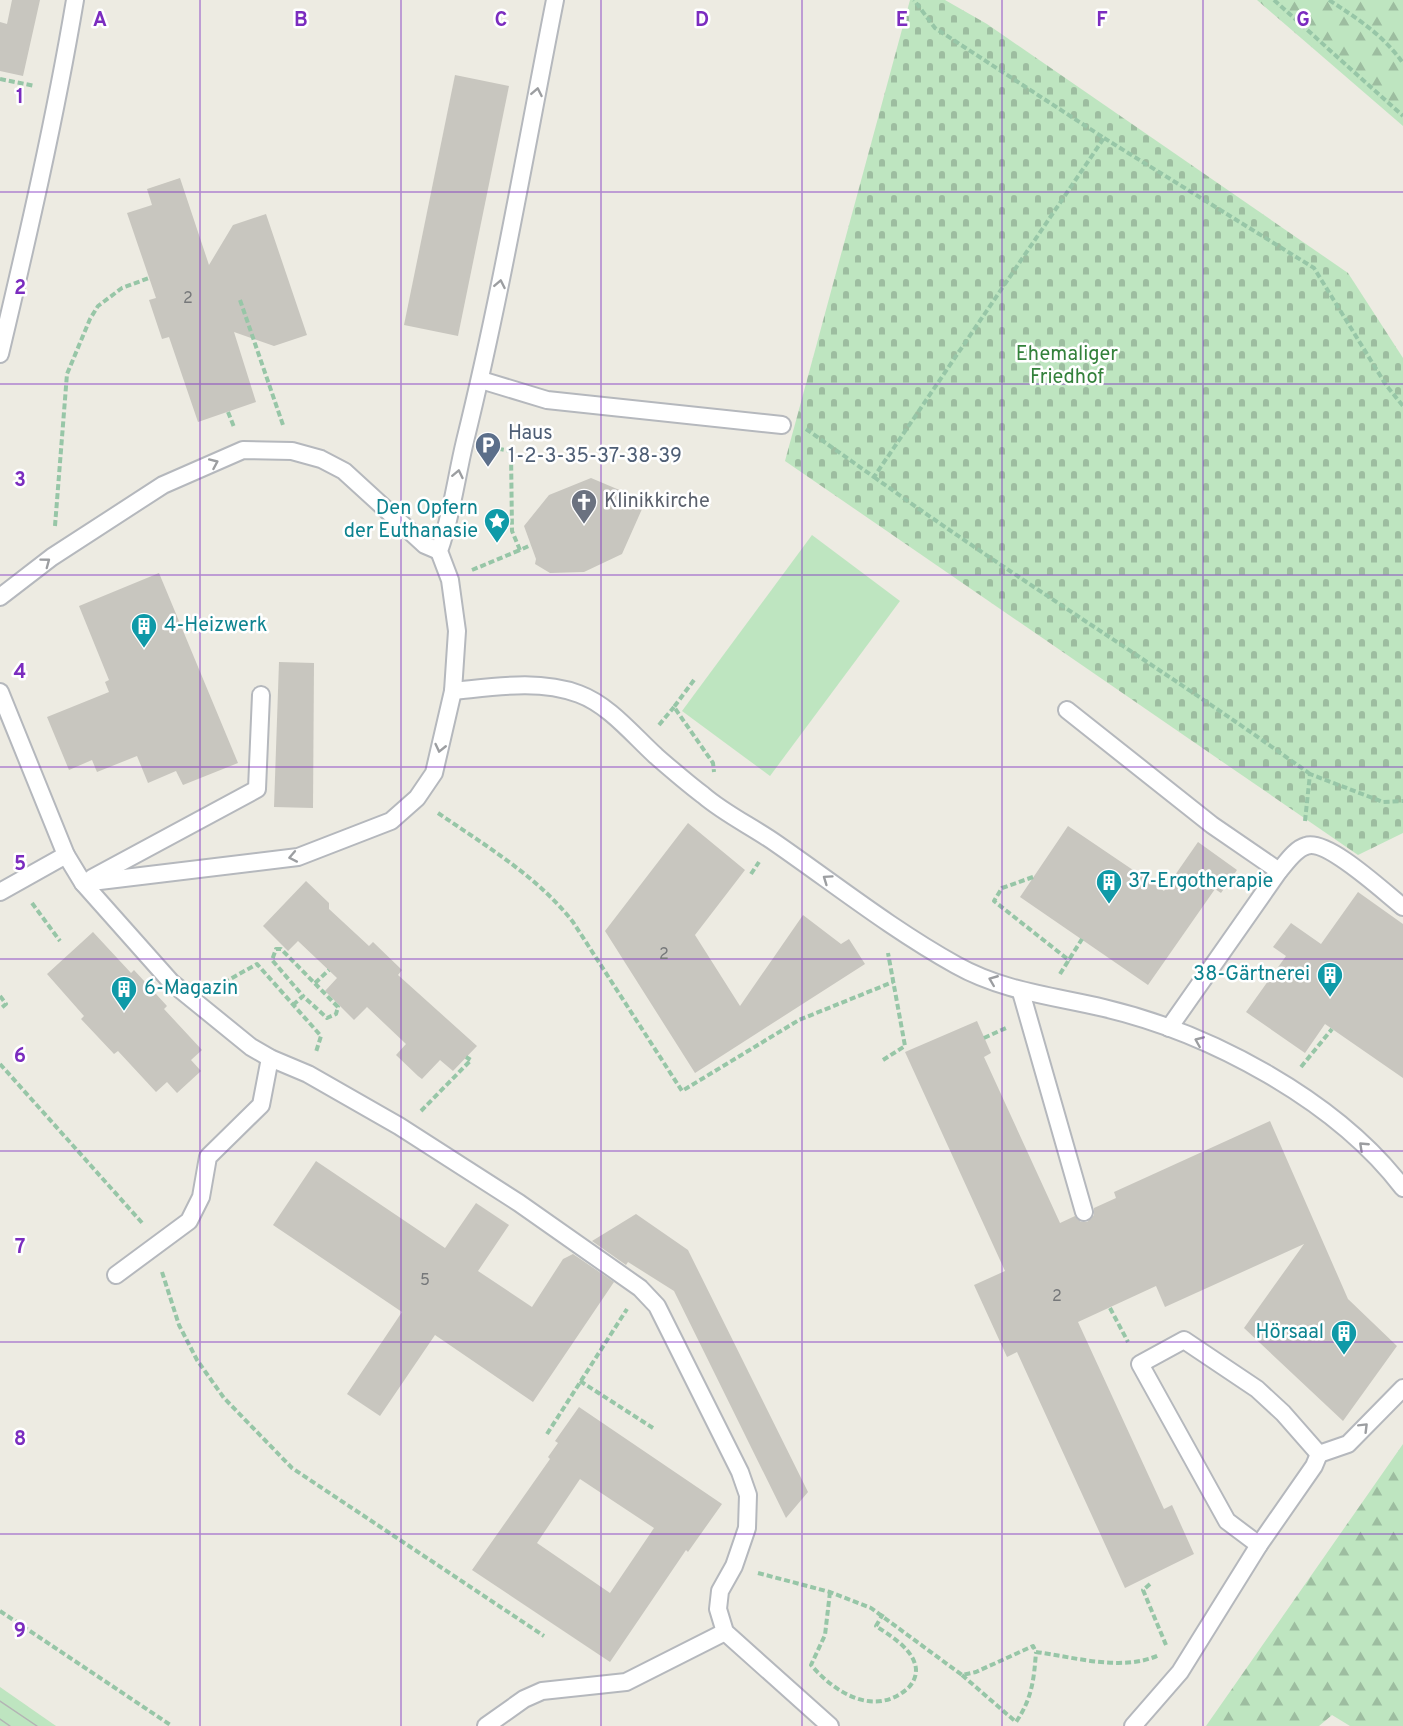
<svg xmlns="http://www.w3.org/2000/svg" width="1403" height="1726" viewBox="0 0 1403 1726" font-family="Overpass,sans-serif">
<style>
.grass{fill:#bee5c0}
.forest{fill:url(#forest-firs)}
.cemetery{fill:url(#cemetery-stones)}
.building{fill:#c8c6bf;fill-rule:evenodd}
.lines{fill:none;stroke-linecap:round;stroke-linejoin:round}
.lane-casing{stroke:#b5b8bd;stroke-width:20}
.path{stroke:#97c6a7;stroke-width:4;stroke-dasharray:6 3;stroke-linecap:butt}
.lane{stroke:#fff;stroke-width:16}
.tram{stroke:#b3b4b4;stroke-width:1.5}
.oneway{stroke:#9c9ea1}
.grid{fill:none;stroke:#7b2cbf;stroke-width:1.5;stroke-opacity:0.55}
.labels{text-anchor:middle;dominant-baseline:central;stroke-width:5;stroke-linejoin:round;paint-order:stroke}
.number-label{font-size:16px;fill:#76787a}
.park-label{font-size:20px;fill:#33813b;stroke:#fff}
.service-label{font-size:20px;fill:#4e5e75;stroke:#fff;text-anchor:start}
.worship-label{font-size:20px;fill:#5b616d;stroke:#fff;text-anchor:start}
.culture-label{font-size:20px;fill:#0d838f;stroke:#fff;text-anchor:end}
.grid-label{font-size:20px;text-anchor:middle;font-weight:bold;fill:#7b2cbf;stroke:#fff;stroke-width:5;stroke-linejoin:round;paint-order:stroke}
</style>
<defs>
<pattern id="forest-firs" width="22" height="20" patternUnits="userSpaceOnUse" patternTransform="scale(1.5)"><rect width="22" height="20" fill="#bee5c0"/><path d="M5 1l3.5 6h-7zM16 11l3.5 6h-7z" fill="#9dbda0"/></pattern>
<pattern id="cemetery-stones" width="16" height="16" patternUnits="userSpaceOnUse" patternTransform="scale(1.5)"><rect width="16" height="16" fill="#bee5c0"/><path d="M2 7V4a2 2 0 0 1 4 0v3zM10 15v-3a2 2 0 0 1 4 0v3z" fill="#9dbda0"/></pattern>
</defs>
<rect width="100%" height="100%" fill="#edebe2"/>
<g class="grass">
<polygon points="812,535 900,601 770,776 682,711"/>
<polygon points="0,1687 56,1726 0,1726"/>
</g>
<g class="forest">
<polygon points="1257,0 1403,0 1403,126"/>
<polygon points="1403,1444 1403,1726 1350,1726 1332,1715 1319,1726 1206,1726"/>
</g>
<polygon class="cemetery" points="910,0 945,0 987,24 1348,273 1403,358 1403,833 1358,855 785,461"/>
<g class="building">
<polygon points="12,0 40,0 23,76 0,71 0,22 7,24"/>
<polygon points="455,75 509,86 458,336 404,325"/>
<polygon points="180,178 209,265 233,225 266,214 307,335 274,346 234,332 256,402 198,422 169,337 162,339 149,300 156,298 127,213 152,205 147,189"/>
<polygon points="591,478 636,497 642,509 622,554 584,572 550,573 535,564 536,559 524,526 549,495"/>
<polygon points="159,573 238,763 183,785 176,771 148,783 137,756 97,772 92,760 69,770 47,717 109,692 105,682 109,680 79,606"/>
<polygon points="279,662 314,663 313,808 274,807"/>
<polygon points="688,823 745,870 695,935 740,1006 803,915 841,944 849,939 865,964 695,1073 605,931"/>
<polygon points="1068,826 1164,891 1198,842 1237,870 1221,893 1215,889 1148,985 1020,897"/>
<polygon points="306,881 329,903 329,909 369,946 373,942 402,970 398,975 477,1046 453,1071 440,1060 422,1079 418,1076 396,1055 406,1044 367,1007 354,1020 325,991 337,978 298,941 288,951 263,926"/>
<polygon points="1358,892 1403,924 1403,1078 1325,1024 1305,1053 1246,1012 1286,956 1273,947 1291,923 1321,944"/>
<polygon points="93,932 131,973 134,970 167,1006 164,1009 202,1050 191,1060 201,1071 177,1093 167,1082 156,1092 118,1051 114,1054 81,1019 84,1016 47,974"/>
<polygon points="977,1021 991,1053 984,1057 1060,1223 1075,1216 1081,1222 1087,1222 1094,1215 1094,1208 1116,1198 1114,1192 1270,1121 1348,1299 1397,1346 1343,1421 1244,1328 1304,1244 1165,1307 1156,1286 1078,1322 1164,1509 1172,1505 1194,1554 1125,1588 1017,1352 1007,1357 974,1285 1005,1271 905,1052"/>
<polygon points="316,1161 445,1248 476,1203 509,1225 478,1271 532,1307 563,1259 573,1254 614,1282 533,1402 435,1335 380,1416 347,1394 402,1312 273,1225"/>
<polygon points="636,1214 688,1250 808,1492 786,1518 674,1291 628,1262 626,1265 592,1241"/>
<path d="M579 1407 722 1504 688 1552 686 1550 610 1662 472 1570 550 1459 548 1457 558 1443 555 1441ZM580 1479 654 1528 610 1593 537 1543Z"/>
</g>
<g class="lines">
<g class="lane-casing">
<g id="lane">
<path d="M0 354C28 236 55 119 75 0"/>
<polyline points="481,380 547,400 782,425"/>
<polyline points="0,597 52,557 163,485 243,450 292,451 321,459 344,471 425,545 439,551"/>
<path d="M453 691C494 687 539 679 579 694 609 705 633 735 656 756 671 769 687 783 703 795 725 814 753 827 777 844 836 885 893 930 956 965 1002 991 1053 996 1104 1008 1210 1033 1336 1100 1403 1188"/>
<polyline points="0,692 66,855 83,883 171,982 251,1047 270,1058 308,1074 399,1126 519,1203 640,1288 657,1306 740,1472 748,1495 747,1528 734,1566 720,1591 718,1609 725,1632 830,1726"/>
<polyline points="1067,710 1212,825 1279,871"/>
<polyline points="92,878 257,789 261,695"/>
<path d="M83 883 298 857 391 821 417 798 434 773 453 691 457 631 450 580 439 551C452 515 456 478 465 441 501 295 526 147 555 0"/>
<polyline points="0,892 66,855"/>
<polyline points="1021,992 1084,1212"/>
<path d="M1169 1028 1279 871C1286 863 1295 849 1306 846 1327 838 1385 893 1403 907"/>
<polyline points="116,1275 189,1221 201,1197 208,1157 261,1105 270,1058"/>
<polyline points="1319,1454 1348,1444 1403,1388"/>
<polyline points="1259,1545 1227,1521 1140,1364 1184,1340 1257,1389 1283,1413 1319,1454"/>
<polyline points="486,1726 524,1699 542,1691 626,1682 725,1632"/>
<polyline points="1133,1726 1180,1672 1259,1545 1314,1466 1319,1454"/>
</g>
</g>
<g class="path">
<polyline points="1274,0 1403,116"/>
<path d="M1329 0C1358 19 1383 35 1403 63"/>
<polyline points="0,79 35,86"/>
<polyline points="1104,138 1314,268 1386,385 1403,406"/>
<polyline points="240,300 283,425"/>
<polyline points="228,412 234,427"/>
<polyline points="806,429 874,477 1104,138 935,28 914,0"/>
<polyline points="489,447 511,451 512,531 520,550 531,545"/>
<path d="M874 477C1017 580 1167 671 1310 774"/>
<polyline points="55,526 67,374 90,319 98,306 122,288 149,278"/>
<polyline points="472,570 520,550"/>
<polyline points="694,680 674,707 713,763 714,772"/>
<polyline points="659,725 674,707"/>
<path d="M438 813C486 846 537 876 573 922L682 1091 799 1020 893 982"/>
<polyline points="1305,821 1310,774 1383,802 1403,801"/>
<polyline points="751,874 759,862"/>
<polyline points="1033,877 1002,888 994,901 1070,961"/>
<polyline points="32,903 60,941"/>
<polyline points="1060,974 1082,939"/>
<polyline points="315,983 329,970"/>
<polyline points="216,987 257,964 321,1036 316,1052"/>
<polyline points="0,996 6,1004 0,1009"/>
<polyline points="293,1005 303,996 272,960 276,949 281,949 338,1007 336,1014 327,1018 303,996"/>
<polyline points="984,1038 1006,1028"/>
<polyline points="883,1060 905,1046 888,953"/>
<polyline points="0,1064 144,1225"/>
<polyline points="1301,1067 1332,1029"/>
<polyline points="421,1111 471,1060 466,1057"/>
<polyline points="162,1272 179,1325 197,1360 224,1398 292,1468 544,1636"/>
<polyline points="1110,1308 1128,1342"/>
<polyline points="580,1381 653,1428"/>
<polyline points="547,1434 627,1309"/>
<path d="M758 1573 830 1592 871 1608 962 1675 976 1672 1033 1646 1036 1652C1074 1657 1123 1672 1159 1655"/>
<polyline points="1150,1584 1143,1590 1166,1645"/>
<path d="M830 1592 825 1635 811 1665C835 1693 874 1717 907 1689 914 1683 918 1673 915 1664 910 1647 889 1635 876 1626L883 1614"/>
<polyline points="0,1611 172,1726"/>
<path d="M962 1675 1016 1722C1032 1699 1034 1679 1036 1652"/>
</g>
<use href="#lane" class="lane"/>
<g class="tram">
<polyline points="0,1701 37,1726"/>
<polyline points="0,1719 10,1726"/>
</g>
</g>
<defs><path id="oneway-chevron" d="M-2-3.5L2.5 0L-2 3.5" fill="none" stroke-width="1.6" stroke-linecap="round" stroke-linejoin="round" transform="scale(1.5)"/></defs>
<g class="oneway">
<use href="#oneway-chevron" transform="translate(537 92) rotate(-79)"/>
<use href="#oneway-chevron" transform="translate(500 284) rotate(-79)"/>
<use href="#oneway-chevron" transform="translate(214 463) rotate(-24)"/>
<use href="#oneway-chevron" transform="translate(458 474) rotate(-78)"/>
<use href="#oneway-chevron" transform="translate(46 562) rotate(-37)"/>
<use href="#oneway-chevron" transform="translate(440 748) rotate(103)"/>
<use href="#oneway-chevron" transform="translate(293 857) rotate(169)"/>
<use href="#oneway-chevron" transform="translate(827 879) rotate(-145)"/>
<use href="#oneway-chevron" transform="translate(993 980) rotate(-158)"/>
<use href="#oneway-chevron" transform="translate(1199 1041) rotate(-157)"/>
<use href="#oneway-chevron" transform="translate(1363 1146) rotate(-137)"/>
<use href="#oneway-chevron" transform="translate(1364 1427) rotate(-45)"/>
</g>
<path class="grid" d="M200 0V1726M401 0V1726M601 0V1726M802 0V1726M1002 0V1726M1203 0V1726M0 192H1403M0 384H1403M0 575H1403M0 767H1403M0 959H1403M0 1151H1403M0 1342H1403M0 1534H1403"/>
<defs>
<g id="parking-pin" transform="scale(1.35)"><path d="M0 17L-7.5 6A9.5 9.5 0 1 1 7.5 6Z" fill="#5c6f8a" stroke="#fff"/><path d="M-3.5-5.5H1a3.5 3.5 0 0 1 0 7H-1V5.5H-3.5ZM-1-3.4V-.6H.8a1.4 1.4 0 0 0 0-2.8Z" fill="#fff"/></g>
<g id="church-pin" transform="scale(1.35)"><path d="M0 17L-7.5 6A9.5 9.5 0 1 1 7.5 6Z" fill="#6b7280" stroke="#fff"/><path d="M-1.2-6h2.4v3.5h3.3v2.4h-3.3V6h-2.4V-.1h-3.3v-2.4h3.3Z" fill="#fff"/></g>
<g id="sight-pin" transform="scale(1.35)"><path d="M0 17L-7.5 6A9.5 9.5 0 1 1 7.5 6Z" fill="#0f9aa8" stroke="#fff"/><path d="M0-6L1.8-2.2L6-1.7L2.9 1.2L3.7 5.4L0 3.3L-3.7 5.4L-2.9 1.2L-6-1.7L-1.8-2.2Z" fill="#fff"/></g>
<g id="building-pin" transform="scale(1.35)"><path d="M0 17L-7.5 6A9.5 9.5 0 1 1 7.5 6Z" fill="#0f9aa8" stroke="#fff"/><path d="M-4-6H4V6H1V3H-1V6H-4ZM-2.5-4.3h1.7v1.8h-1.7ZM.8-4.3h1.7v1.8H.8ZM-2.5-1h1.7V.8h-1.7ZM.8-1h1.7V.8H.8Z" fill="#fff"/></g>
</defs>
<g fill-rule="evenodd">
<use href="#parking-pin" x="488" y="445"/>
<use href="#church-pin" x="584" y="502"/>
<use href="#sight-pin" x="497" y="521"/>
<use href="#building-pin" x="144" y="626"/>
<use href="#building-pin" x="1109" y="882"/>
<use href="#building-pin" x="1330" y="975"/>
<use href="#building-pin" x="124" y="989"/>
<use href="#building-pin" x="1344" y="1333"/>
</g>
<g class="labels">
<g class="number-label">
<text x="188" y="299">2</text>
<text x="664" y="955">2</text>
<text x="425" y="1281">5</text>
<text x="1057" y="1297">2</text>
</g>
<g class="park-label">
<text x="1067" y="355">Ehemaliger<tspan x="1067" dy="23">Friedhof</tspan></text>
</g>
<g class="service-label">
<text x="508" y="434">Haus<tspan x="508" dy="23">1-2-3-35-37-38-39</tspan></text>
</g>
<g class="worship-label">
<text x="604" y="502">Klinikkirche</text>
</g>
<g class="culture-label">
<text x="478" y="509">Den Opfern<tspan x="478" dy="23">der Euthanasie</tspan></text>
<text x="164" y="626" text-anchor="start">4-Heizwerk</text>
<text x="1128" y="882" text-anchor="start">37-Ergotherapie</text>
<text x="1310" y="975">38-Gärtnerei</text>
<text x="144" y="989" text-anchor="start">6-Magazin</text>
<text x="1324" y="1333">Hörsaal</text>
</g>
</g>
<g class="grid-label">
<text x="100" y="26">A</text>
<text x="301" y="26">B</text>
<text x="501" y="26">C</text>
<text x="702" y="26">D</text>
<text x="902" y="26">E</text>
<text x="1102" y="26">F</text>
<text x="1303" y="26">G</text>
<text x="20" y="103">1</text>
<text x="20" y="294">2</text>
<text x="20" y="486">3</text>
<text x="20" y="678">4</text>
<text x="20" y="870">5</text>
<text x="20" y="1062">6</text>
<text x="20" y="1253">7</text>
<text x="20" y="1445">8</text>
<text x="20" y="1637">9</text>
</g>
</svg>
